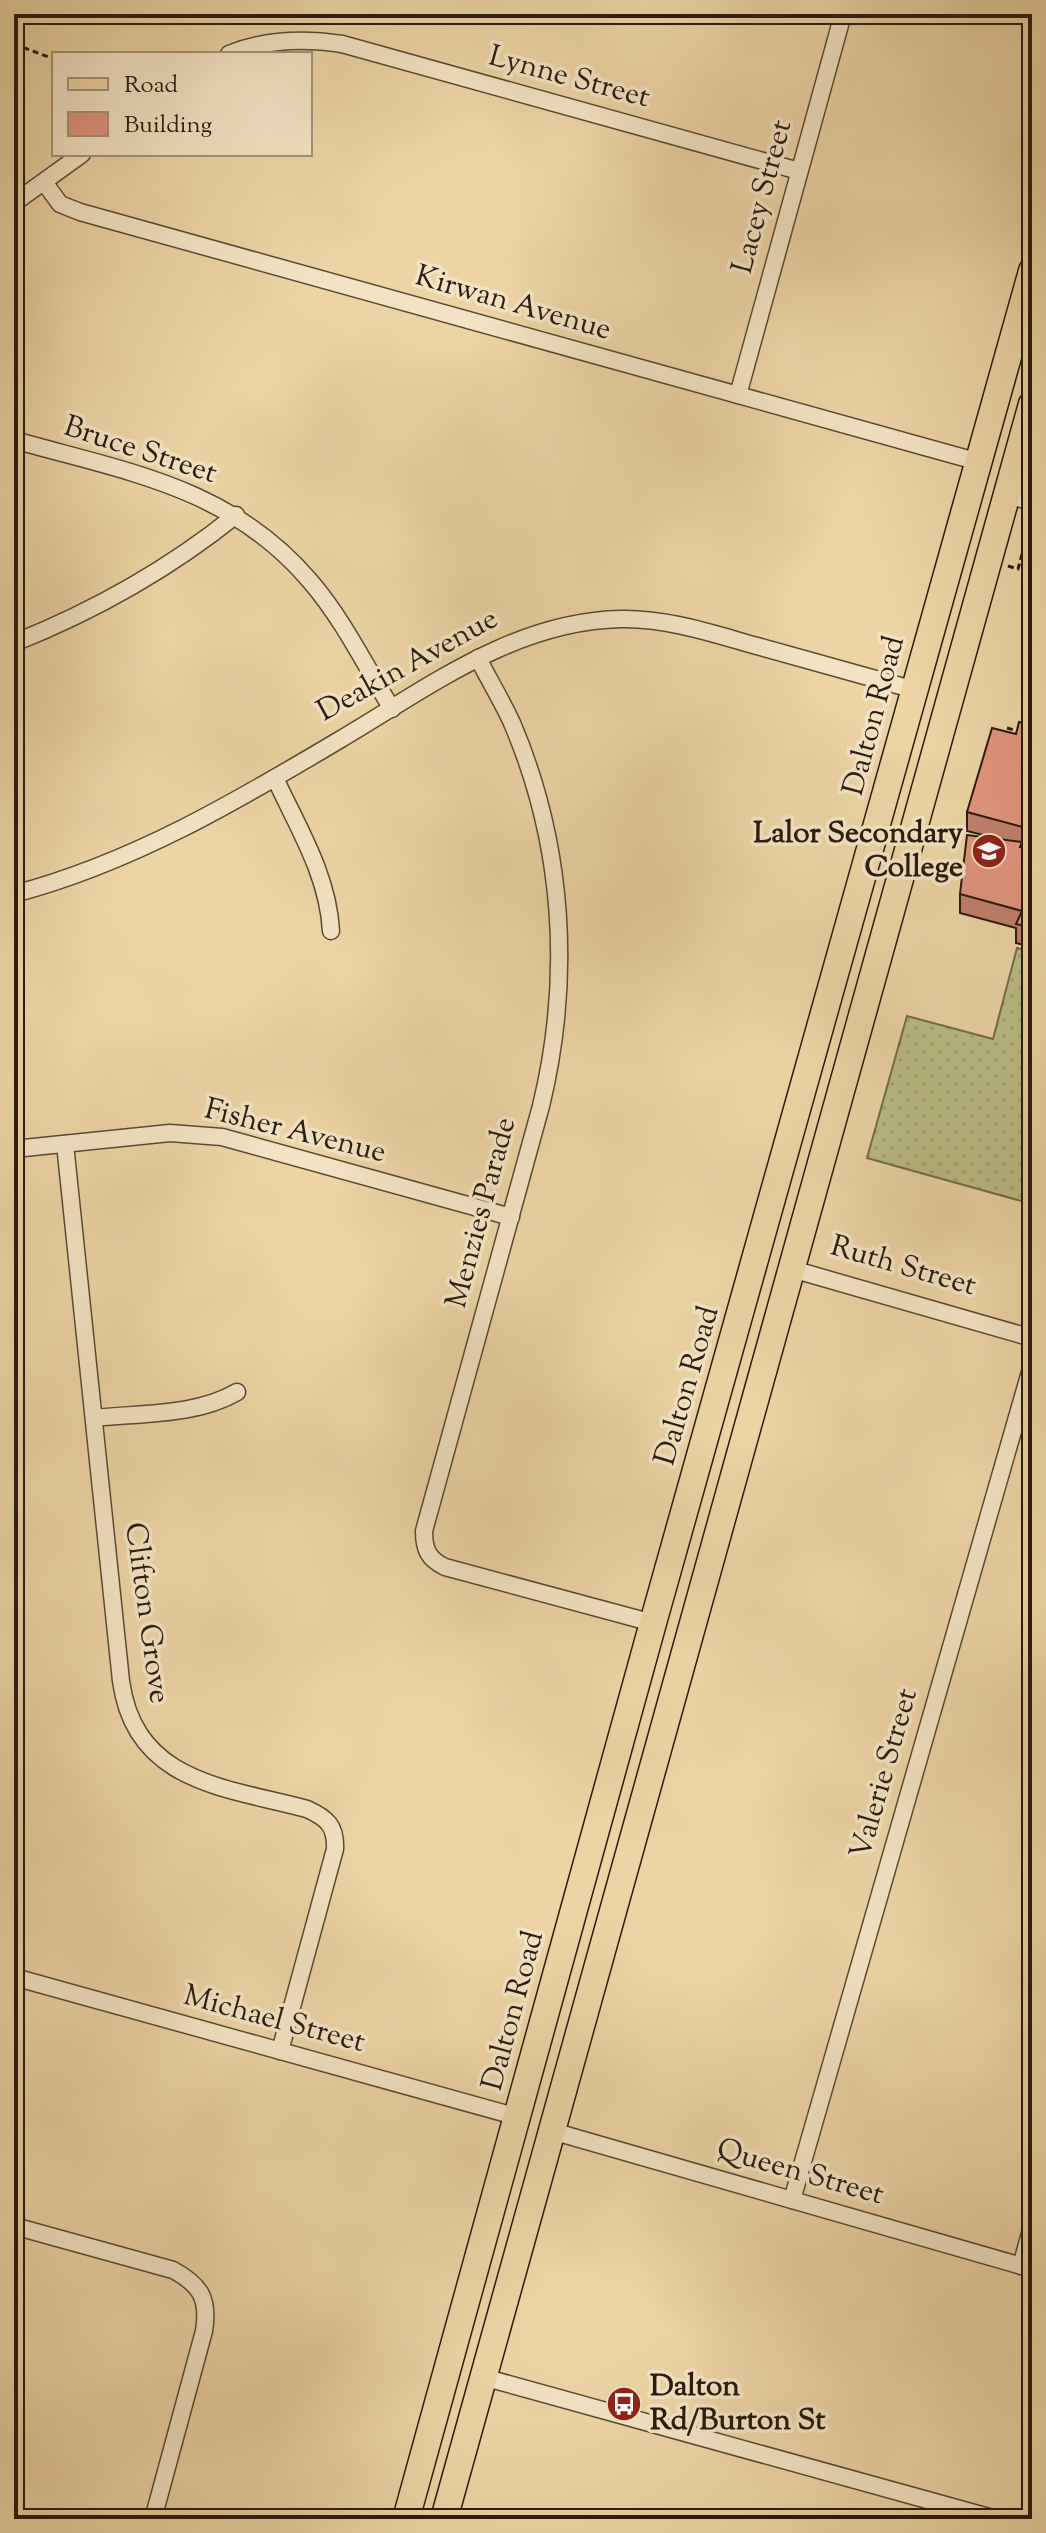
<svg xmlns="http://www.w3.org/2000/svg" width="1046" height="2533" viewBox="0 0 1046 2533" font-family="'Sorts Mill Goudy',serif">
<style>
.grass{fill:url(#grass-dots);stroke:#726c4a;stroke-width:2}
.lines{fill:none;stroke-linecap:round;stroke-linejoin:round}
.street-casing{stroke:#5a4a34;stroke-width:19}
.primary-casing{stroke:#2a1c0e;stroke-width:29}
.path{stroke:#2a1c0e;stroke-width:3;stroke-dasharray:6 4;stroke-linecap:butt}
.street{stroke:#f3e3c4;stroke-width:16}
.primary{stroke:#ecd4a5;stroke-width:26}
.wall{fill:#c17f6d;stroke:#2a1c0e;stroke-width:2}
.shaded-wall{fill:#9d6859;stroke:#2a1c0e;stroke-width:2}
.building{fill:#e0947f;stroke:#2a1c0e;stroke-width:2}
.labels{text-anchor:middle;dominant-baseline:central;stroke-width:7;stroke-linejoin:round;paint-order:stroke}
.street-label{font-size:30px;fill:#2a1c0e;stroke:#f3e3c4}
.poi-label{font-size:30px;font-weight:bold;fill:#2a1c0e;stroke:#f3e3c4;text-anchor:end}
</style>
<defs>
<pattern id="grass-dots" width="8" height="8" patternUnits="userSpaceOnUse" patternTransform="scale(2)"><rect width="8" height="8" fill="#babc85"/><path d="M2 2h.1M6 6h.1" fill="none" stroke="#a0a172" stroke-width="1.8" stroke-linecap="round"/></pattern>
</defs>
<rect width="100%" height="100%" fill="#ecd4a5"/>
<filter id="stains"><feTurbulence type="fractalNoise" baseFrequency=".0025" numOctaves="4"/><feColorMatrix values="0 0 0 0 .2 0 0 0 0 .09 0 0 0 0 .02 0 0 0 .5 -.17"/></filter>
<radialGradient id="worn" r=".72"><stop offset=".6" stop-color="#630" stop-opacity="0"/><stop offset="1" stop-color="#630" stop-opacity=".3"/></radialGradient>
<polygon class="grass" points="1017,948 1032,952 1032,1204 867,1158 907,1016 993,1039"/>
<g class="lines">
<g class="street-casing">
<g id="street">
<path d="M229 54C266 39 303 38 342 44L799 171"/>
<polyline points="44,182 60,204 80,212 979,462"/>
<polyline points="14,203 82,154"/>
<polyline points="738,395 843,14"/>
<path d="M14 440C127 472 230 487 310 581 343 619 366 667 392 709"/>
<polyline points="1007,495 1032,502"/>
<path d="M14 643C94 611 169 569 236 515"/>
<path d="M478 658C489 680 502 701 512 723 564 845 572 978 541 1106L424 1531C424 1549 428 1559 445 1567L653 1623"/>
<path d="M275 778C298 828 328 875 331 931"/>
<path d="M14 894C132 863 237 801 341 739 429 687 515 621 621 619 667 618 714 634 757 646 810 661 862 675 915 690"/>
<path d="M65 1144 121 1681C135 1783 225 1787 307 1809 327 1818 336 1826 335 1849L280 2051"/>
<polyline points="14,1149 170,1133 222,1137 511,1217"/>
<polyline points="792,1269 1032,1338"/>
<path d="M94 1418C141 1413 196 1416 237 1392"/>
<polyline points="14,1977 518,2117"/>
<polyline points="552,2131 1032,2269"/>
<polyline points="792,2200 1032,1365"/>
<path d="M14 2226 173 2270C201 2285 209 2299 204 2331L153 2519"/>
<polyline points="1021,2266 1032,2226"/>
<polyline points="483,2377 996,2519"/>
</g>
</g>
<g class="primary-casing">
<g id="primary">
<polyline points="406,2519 653,1623 1032,271"/>
<polyline points="444,2519 1032,404"/>
</g>
</g>
<g class="path">
<polyline points="14,44 54,59"/>
<polyline points="1008,566 1018,569 1031,521"/>
<polyline points="1007,728 1021,732"/>
</g>
<use href="#street" class="street"/>
<use href="#primary" class="primary"/>
</g>
<polygon class="wall" points="1032,725 1030,848 1022,846 1022,847 1032,848 1032,947 1016,943 1016,928 960,913 960,894 995,838 967,831 967,812 1016,734"/>
<polygon class="shaded-wall" points="1032,823 1032,842 1030,848 1030,829"/>
<g class="building">
<polygon points="1019,722 1032,725 1032,823 1030,829 967,812 992,728 1016,734"/>
<polygon points="967,835 1022,842 1020,847 1032,848 1032,928 1016,924 1022,911 960,894"/>
</g>
<defs>
<g id="school-disc" transform="scale(1.8)"><circle r="9.5" fill="#8f2418" stroke="#f3e3c4"/><path d="M0-5L7-2L0 1L-7-2ZM-4 1L0 2.5L4 1V4Q0 6-4 4Z" fill="#fff"/></g>
<g id="bus-disc" transform="scale(1.8)"><circle r="9.5" fill="#8f2418" stroke="#f3e3c4"/><path d="M-5-6H5V4H4V6H2V4H-2V6H-4V4H-5ZM-3.5-4V0h7V-4ZM-3.5 1.2v1.5H-2V1.2ZM2 1.2v1.5H3.5V1.2Z" fill="#fff"/></g>
</defs>
<g fill-rule="evenodd">
<use href="#school-disc" x="989" y="851"/>
<use href="#bus-disc" x="624" y="2404"/>
</g>
<g class="labels">
<g class="street-label">
<text transform="translate(569 78) rotate(15)">Lynne Street</text>
<text transform="translate(763 197) rotate(-75)">Lacey Street</text>
<text transform="translate(513 304) rotate(16)">Kirwan Avenue</text>
<text transform="translate(140 451) rotate(18)">Bruce Street</text>
<text transform="translate(408 666) rotate(-29)">Deakin Avenue</text>
<text transform="translate(875 716) rotate(-75)">Dalton Road</text>
<text transform="translate(295 1132) rotate(14)">Fisher Avenue</text>
<text transform="translate(482 1213) rotate(-75)">Menzies Parade</text>
<text transform="translate(903 1267) rotate(16)">Ruth Street</text>
<text transform="translate(688 1386) rotate(-74)">Dalton Road</text>
<text transform="translate(146 1613) rotate(82)">Clifton Grove</text>
<text transform="translate(885 1774) rotate(-74)">Valerie Street</text>
<text transform="translate(514 2011) rotate(-75)">Dalton Road</text>
<text transform="translate(274 2020) rotate(15)">Michael Street</text>
<text transform="translate(800 2173) rotate(16)">Queen Street</text>
</g>
<g class="poi-label">
<text x="963" y="834">Lalor Secondary<tspan x="963" dy="34">College</tspan></text>
<text x="650" y="2387" text-anchor="start">Dalton<tspan x="650" dy="34">Rd/Burton St</tspan></text>
</g>
</g>
<rect width="1046" height="2533" fill="none" stroke="#ecd4a5" stroke-width="48"/>
<rect x="16" y="16" width="1014" height="2501" fill="none" stroke="#2a1c0e" stroke-width="4"/>
<rect x="24" y="24" width="998" height="2485" fill="none" stroke="#2a1c0e" stroke-width="2"/>
<rect x="52" y="52" width="260" height="104" fill="#f3e3c4" stroke="#a3937b" stroke-width="2"/>
<rect x="68" y="78" width="40" height="12" fill="#ecd4a5" stroke="#a3937b" stroke-width="2"/>
<text x="124" y="92" font-size="24" fill="#2a1c0e">Road</text>
<rect x="68" y="112" width="40" height="24" fill="#e0947f" stroke="#a3937b" stroke-width="2"/>
<text x="124" y="132" font-size="24" fill="#2a1c0e">Building</text>
<rect width="100%" height="100%" filter="url(#stains)"/>
<rect width="100%" height="100%" fill="url(#worn)"/>
</svg>
